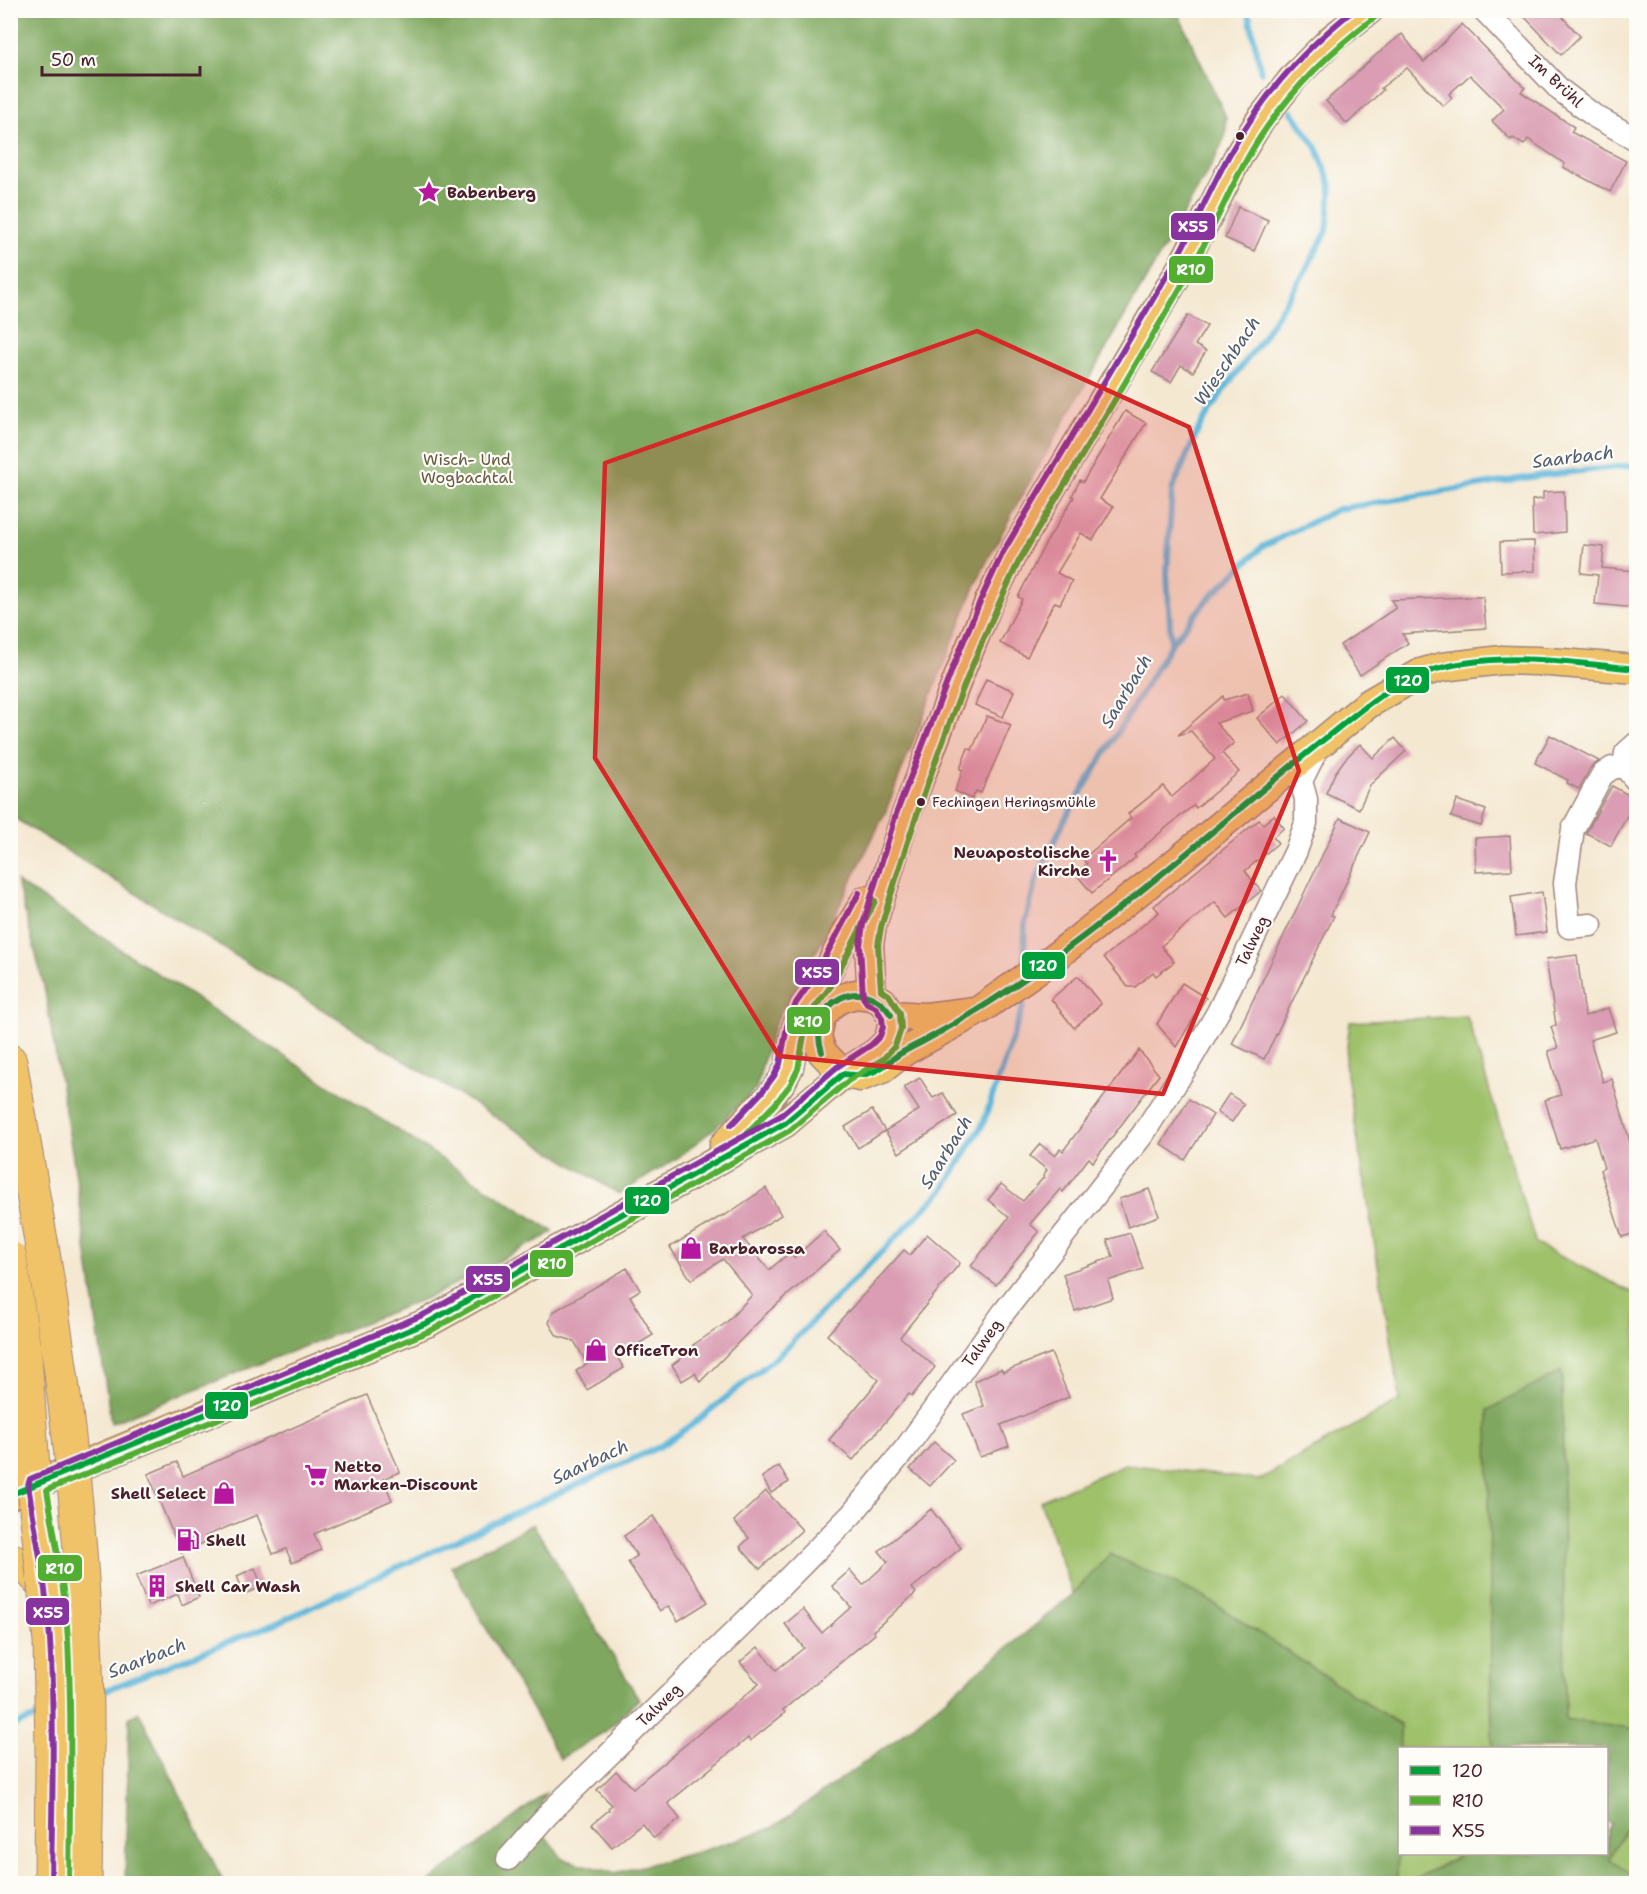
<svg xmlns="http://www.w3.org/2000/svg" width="1647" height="1894" viewBox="0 0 1647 1894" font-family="'Shantell Sans',sans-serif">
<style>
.green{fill:#9fc16a;stroke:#74704a;stroke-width:1.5}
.forest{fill:#7fa75e;stroke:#646344;stroke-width:1.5}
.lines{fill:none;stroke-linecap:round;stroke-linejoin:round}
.stream{stroke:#5cb6da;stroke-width:6}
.building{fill:#da9db3}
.minor-casing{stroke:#9f847e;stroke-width:25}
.major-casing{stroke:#9f847e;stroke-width:31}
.highway-casing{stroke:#9f847e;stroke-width:35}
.minor{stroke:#fff;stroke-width:22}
.major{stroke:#f0c369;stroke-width:28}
.highway{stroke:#f0c369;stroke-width:33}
.highway-bridge-casing{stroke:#9f847e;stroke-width:35;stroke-linecap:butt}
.highway-bridge{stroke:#f0c369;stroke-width:33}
.bus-1-casing{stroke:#fdfcf7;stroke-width:10}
.bus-2-casing{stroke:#fdfcf7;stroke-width:10}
.bus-3-casing{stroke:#fdfcf7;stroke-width:10}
.bus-1{stroke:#00a13a;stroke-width:6}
.bus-2{stroke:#51ae31;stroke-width:6}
.bus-3{stroke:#88339e;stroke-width:6}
.marked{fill:#d62828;fill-opacity:0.2;stroke:#d62828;stroke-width:4.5;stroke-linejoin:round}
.bus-dot{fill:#4a1f2b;stroke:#fdfcf7;stroke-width:2}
.labels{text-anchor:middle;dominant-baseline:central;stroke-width:4.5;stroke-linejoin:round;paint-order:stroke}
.bus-label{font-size:14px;fill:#4a1f2b;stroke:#fdfcf7;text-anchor:start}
.street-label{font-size:16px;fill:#4a1f2b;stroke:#fdfcf7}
.poi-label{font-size:16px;font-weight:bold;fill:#4a1f2b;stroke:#fdfcf7;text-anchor:start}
.park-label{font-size:16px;fill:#685841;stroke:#fdfcf7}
.water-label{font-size:18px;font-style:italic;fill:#515b71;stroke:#fdfcf7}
.line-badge{stroke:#fdfcf7;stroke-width:2}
.badge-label{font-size:16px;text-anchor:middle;font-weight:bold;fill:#fff}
</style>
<rect width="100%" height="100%" fill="#fdfcf7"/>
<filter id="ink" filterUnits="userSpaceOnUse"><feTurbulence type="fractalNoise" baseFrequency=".0167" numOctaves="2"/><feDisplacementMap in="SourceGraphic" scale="12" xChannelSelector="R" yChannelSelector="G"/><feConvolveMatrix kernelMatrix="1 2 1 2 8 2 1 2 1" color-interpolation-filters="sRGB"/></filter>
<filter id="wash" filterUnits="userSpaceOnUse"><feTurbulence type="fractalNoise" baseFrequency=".008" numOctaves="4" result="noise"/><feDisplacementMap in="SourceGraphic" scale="24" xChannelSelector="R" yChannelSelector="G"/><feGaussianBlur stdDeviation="1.35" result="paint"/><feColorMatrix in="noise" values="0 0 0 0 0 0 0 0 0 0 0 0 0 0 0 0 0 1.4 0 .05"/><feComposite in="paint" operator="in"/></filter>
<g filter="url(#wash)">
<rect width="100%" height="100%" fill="#f4e8d1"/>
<g class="green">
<polygon points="1467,1016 1536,1244 1631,1292 1636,1287 1636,1730 1565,1720 1562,1371 1488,1411 1492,1748 1400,1748 1400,1854 1458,1854 1456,1857 1408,1883 1397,1883 1400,1724 1110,1555 1073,1594 1040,1501 1125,1464 1259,1480 1400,1400 1345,1063 1350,1022"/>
<polygon points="1625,1830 1636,1837 1636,1877 1609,1860"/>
</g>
<g class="forest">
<polygon points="10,11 1177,11 1226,117 1226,134 1215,159 1020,499 985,565 968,603 885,813 819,947 777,1019 769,1040 756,1089 715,1128 679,1157 619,1194 11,816"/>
<polygon points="17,882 554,1232 434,1295 111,1423 75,1170 44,986"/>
<polygon points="1562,1371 1565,1719 1636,1730 1636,1837 1624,1830 1610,1859 1636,1877 1636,1883 1408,1883 1456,1858 1458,1854 1606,1854 1607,1830 1611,1824 1607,1821 1606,1748 1492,1748 1488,1410"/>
<polygon points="533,1524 639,1699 606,1731 560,1759 451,1566"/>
<polygon points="1110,1554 1204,1597 1400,1725 1397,1883 426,1884 546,1793 534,1822 563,1859 615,1873 705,1850 772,1828 894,1741 1073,1594"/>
<polygon points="139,1712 224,1883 125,1883 129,1718"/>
</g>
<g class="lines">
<g class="stream">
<polyline points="1248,10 1261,72"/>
<polyline points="1171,644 1167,573 1172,490 1199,428 1223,391 1257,346 1303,275 1327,231 1331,185 1317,148 1292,112"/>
<polyline points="1024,968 1025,923 1037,877 1065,819 1171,644 1207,600 1262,547 1338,509 1537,476 1636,465"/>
<polyline points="96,1694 277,1623 659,1447 692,1425 780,1354 943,1190 983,1124 1023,1007 1023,990"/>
<polyline points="10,1727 42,1715"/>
</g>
</g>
<g id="blocks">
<g class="building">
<polygon points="1518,10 1556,10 1580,36 1561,55"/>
<polygon points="1462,24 1525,88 1521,92 1574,127 1571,132 1626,161 1610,192 1563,167 1565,164 1528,139 1524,145 1513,138 1511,140 1492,121 1504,109 1470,75 1449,94 1452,98 1443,106 1407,68 1381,88 1383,90 1347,124 1326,101 1376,55 1402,34 1424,62"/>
<polygon points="1238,207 1268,220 1254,251 1225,238"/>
<polygon points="1188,315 1207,326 1195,345 1206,351 1193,372 1181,365 1171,382 1152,372"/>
<polygon points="1125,411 1146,423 1100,499 1113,507 1093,540 1081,533 1057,573 1072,581 1060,604 1055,602 1052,606 1027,657 1000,643 1022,599 1018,597 1044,546 1074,497 1072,496 1080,480 1083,482"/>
<polygon points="1564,491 1565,532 1533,535 1532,500 1543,499 1543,492"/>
<polygon points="1534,541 1535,571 1501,572 1500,542"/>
<polygon points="1584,545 1604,547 1602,568 1636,571 1636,608 1595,604 1598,575 1581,573"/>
<polygon points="1471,597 1483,597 1486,628 1402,634 1408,643 1360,675 1340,645 1396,608 1391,600"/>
<polygon points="986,679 1014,691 1003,717 975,705"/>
<polygon points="1248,693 1253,711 1216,723 1234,743 1222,753 1239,772 1196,808 1194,805 1167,827 1134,855 1136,857 1092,893 1076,874 1087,864 1083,859 1131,818 1128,814 1163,786 1172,797 1215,759 1191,731 1178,735 1223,696 1224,700"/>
<polygon points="1285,694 1308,721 1280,745 1257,718"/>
<polygon points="987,716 1011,725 981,793 976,791 972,799 955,791 963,770 960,769 968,748 972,750"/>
<polygon points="1550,735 1599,761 1590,768 1579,789 1567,783 1568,780 1535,763"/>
<polygon points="1395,738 1406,751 1370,785 1359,809 1326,793 1335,773 1345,759 1360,744 1373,758"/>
<polygon points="1612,786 1636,799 1611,846 1586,833"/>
<polygon points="1457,800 1486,810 1481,826 1451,817"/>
<polygon points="1274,815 1284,828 1273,837 1278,843 1245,871 1261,891 1228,918 1215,902 1161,946 1174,962 1156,976 1153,972 1135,987 1128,987 1104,957 1159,912 1154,906 1259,820 1263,824"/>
<polygon points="1340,818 1370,832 1331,915 1334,916 1264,1059 1232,1044"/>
<polygon points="1510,836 1512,870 1476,872 1475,838"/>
<polygon points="1542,892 1547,932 1516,936 1511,897"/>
<polygon points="1577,955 1585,1016 1608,1008 1616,1032 1590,1040 1603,1082 1612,1079 1636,1163 1636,1233 1622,1237 1600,1170 1604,1168 1595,1138 1560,1149 1545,1100 1561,1095 1548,1051 1558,1048 1551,1027 1556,1025 1546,959"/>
<polygon points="1078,976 1101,1004 1074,1028 1051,999"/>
<polygon points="1182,983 1206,998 1176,1047 1157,1024"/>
<polygon points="1139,1050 1159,1075 1093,1162 1089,1158 1063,1192 1060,1189 1030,1224 1039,1232 996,1285 971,1266 1009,1217 988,1200 1001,1184 1023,1201 1044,1177 1043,1176 1047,1170 1030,1156 1040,1144 1055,1156 1060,1149 1063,1151"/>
<polygon points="920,1078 933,1098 943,1093 957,1115 899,1153 885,1131 919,1110 904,1087"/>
<polygon points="1229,1094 1244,1104 1232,1122 1217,1112"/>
<polygon points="1189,1099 1213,1115 1185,1160 1161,1144"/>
<polygon points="872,1110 885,1131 858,1148 845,1127"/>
<polygon points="766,1188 781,1215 743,1239 769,1270 789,1253 794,1258 824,1231 840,1250 768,1312 700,1382 695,1373 682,1381 672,1365 684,1356 683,1354 695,1347 693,1345 726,1323 752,1295 723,1259 691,1280 670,1247 723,1215 724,1216"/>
<polygon points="1149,1189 1159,1216 1128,1227 1119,1199"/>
<polygon points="1130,1233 1143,1269 1108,1281 1113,1298 1075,1311 1063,1274 1113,1257 1107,1240"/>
<polygon points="927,1234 960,1263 900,1337 935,1367 912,1396 909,1394 853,1460 829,1440 879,1380 827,1335 904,1250 910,1255"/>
<polygon points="627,1268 640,1290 630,1296 653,1335 617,1357 624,1368 587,1390 576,1371 587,1364 574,1341 557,1336 549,1323 553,1312"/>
<polygon points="1051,1353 1069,1397 1001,1425 1009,1446 980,1457 963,1414 984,1406 974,1381 1001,1369 1003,1372"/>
<polygon points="367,1395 400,1472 383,1479 392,1500 314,1534 321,1550 292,1563 286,1549 273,1554 257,1515 205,1536 208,1541 181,1553 148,1474 177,1462 183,1476"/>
<polygon points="934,1442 954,1460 930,1486 910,1469"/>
<polygon points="779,1466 789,1482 771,1493 762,1477"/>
<polygon points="766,1491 802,1530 760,1569 740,1547 749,1538 734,1521"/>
<polygon points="931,1509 961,1548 912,1588 916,1593 873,1631 875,1634 783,1710 785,1713 750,1741 748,1738 668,1803 680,1819 654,1838 642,1823 612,1847 592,1824 609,1810 608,1808 612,1805 597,1790 616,1771 633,1788 759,1684 740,1662 758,1647 776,1670 804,1648 785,1624 803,1609 822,1633 851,1607 832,1586 850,1570 863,1585 888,1562 879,1551"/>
<polygon points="653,1516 708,1602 678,1621 669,1606 660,1611 628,1562 637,1556 624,1536"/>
<polygon points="183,1557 199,1597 182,1605 178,1594 148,1606 136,1576"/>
<polygon points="255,1568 262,1587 244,1594 237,1576"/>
</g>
</g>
</g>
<g filter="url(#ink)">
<use href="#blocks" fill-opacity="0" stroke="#9f847e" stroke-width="1.5"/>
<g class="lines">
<g class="minor-casing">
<g id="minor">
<polyline points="1484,10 1560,90 1596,117 1636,139"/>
<polyline points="1636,744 1626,753 1624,766 1636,780"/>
<polyline points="1591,925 1569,927 1565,883 1573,829 1602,775 1612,768 1624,766"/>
<polyline points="508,1859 549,1813 745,1622 852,1514 906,1448 1004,1312 1143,1134 1188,1064 1218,1012 1296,851 1306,823 1306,799 1301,781 1317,749"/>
</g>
</g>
<g class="major-casing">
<g id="major">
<polyline points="872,996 869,945 872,925 905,817 963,665 989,602 1011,557 1183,265 1239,155 1259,122 1295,76 1333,38 1369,10"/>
<polyline points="891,1015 926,1017 967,1012"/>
<polyline points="724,1145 750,1116 769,1098 782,1081 789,1067 796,1028 804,1007 823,981 847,932 866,900"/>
<polyline points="10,1495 429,1322 785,1123 843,1074 877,1052 888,1041 892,1028 891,1015 882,1001 872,996 856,994 842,998 832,1004 821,1017 817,1037 822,1052 843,1074 860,1077 882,1069 905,1051 981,1009 1059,954 1174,864 1368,704 1421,673 1442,667 1502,660 1537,661 1636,669"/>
</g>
</g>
<g class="highway-casing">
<g id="highway">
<polyline points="10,1061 41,1241"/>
<polyline points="10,1559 27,1567 55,1597"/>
</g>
</g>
<use href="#minor" class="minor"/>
<use href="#major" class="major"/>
<use href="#highway" class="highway"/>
<g class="highway-bridge-casing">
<g id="highway-bridge">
<path d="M41 1241C63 1373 80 1505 85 1638 89 1720 86 1802 85 1884"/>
<polyline points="10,1258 25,1356 36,1509 50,1641 52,1750 51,1884"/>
</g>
</g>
<use href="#highway-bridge" class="highway-bridge"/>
<g class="bus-1-casing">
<g id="bus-1">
<path d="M822 1052C805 1001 864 972 891 1015"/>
<path d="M843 1074C851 1075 859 1076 866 1074 879 1072 888 1062 898 1055 906 1050 914 1046 922 1042 1035 981 1133 899 1230 817 1262 790 1294 763 1327 737 1357 713 1387 686 1424 673 1492 649 1566 662 1636 669"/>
<polyline points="10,1495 429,1322 785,1123 843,1074"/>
</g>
</g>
<g class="bus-2-casing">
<g id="bus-2">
<polyline points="743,1137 775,1104 790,1085 798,1069 805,1030 812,1011 831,986 875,901"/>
<path d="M69 1884C70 1802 72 1721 68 1640 65 1589 55 1539 47 1490L432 1330 789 1131 848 1081 883 1059 895 1046 901 1029 900 1013 889 995 881 990 878 945 881 927C919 802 962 678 1019 561 1076 465 1134 369 1190 271 1217 224 1235 172 1267 127 1297 84 1333 49 1375 17"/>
</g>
</g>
<g class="bus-3-casing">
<g id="bus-3">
<polyline points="731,1125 762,1092 774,1076 780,1064 787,1026 796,1003 815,976 859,893"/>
<path d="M51 1884C52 1803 55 1721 50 1640 47 1588 36 1537 28 1485L30 1479 425 1314 780 1116 837 1067 871 1045 880 1036 883 1027 882 1018 876 1008 867 1003 863 997 860 945 863 924 896 814 955 662 981 599 1003 552C1060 456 1118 360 1174 263 1195 226 1211 186 1232 150 1263 95 1304 49 1354 10"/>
</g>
</g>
<use href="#bus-1" class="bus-1"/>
<use href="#bus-2" class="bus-2"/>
<use href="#bus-3" class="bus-3"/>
</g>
</g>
<path class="marked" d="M977 331 1189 427 1299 771 1163 1094 779 1056 595 758 605 463Z"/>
<defs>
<g id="sight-bare" transform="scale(1.8)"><path d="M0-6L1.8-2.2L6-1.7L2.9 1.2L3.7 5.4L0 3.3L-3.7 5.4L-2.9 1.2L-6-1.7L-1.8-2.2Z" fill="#b5179e" stroke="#fdfcf7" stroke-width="2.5" paint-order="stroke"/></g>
<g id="church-bare" transform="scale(1.8)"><path d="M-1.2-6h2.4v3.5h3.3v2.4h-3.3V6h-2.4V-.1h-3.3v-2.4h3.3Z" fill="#b5179e" stroke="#fdfcf7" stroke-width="2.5" paint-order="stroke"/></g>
<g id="shop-bare" transform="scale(1.8)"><path d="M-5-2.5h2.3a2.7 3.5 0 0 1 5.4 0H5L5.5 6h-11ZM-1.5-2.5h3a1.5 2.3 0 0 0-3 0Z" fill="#b5179e" stroke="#fdfcf7" stroke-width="2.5" paint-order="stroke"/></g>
<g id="supermarket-bare" transform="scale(1.8)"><path d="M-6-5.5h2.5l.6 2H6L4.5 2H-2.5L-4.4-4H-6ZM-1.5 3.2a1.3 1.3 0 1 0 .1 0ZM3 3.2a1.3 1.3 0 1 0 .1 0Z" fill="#b5179e" stroke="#fdfcf7" stroke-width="2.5" paint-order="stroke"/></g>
<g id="fuel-bare" transform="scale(1.8)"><path d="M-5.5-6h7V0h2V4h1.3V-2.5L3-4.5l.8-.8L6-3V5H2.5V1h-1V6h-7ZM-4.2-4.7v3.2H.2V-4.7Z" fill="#b5179e" stroke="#fdfcf7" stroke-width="2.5" paint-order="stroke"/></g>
<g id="building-bare" transform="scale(1.8)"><path d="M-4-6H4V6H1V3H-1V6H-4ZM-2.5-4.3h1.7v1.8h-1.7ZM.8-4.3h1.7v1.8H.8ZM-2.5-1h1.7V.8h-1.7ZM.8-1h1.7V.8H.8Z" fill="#b5179e" stroke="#fdfcf7" stroke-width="2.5" paint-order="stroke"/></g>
</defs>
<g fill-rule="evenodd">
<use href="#sight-bare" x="429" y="192"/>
<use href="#church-bare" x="1108" y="861"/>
<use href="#shop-bare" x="691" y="1248"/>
<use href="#shop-bare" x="596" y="1350"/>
<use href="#supermarket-bare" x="316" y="1475"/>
<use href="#shop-bare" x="224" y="1493"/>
<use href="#fuel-bare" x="188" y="1540"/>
<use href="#building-bare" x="157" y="1586"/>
</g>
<g class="bus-dot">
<circle cx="1240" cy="136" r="5"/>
<circle cx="921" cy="802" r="5"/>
</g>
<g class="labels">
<g class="bus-label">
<text x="932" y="802">Fechingen Heringsmühle</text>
</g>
<g class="street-label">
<text transform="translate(1556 81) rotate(43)">Im Brühl</text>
<text transform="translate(1252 941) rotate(-64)">Talweg</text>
<text transform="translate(982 1343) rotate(-54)">Talweg</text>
<text transform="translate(659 1705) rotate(-44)">Talweg</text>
</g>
<g class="poi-label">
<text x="447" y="192">Babenberg</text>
<text x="1090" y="852" text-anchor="end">Neuapostolische<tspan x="1090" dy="18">Kirche</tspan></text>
<text x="709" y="1248">Barbarossa</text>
<text x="614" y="1350">OfficeTron</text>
<text x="334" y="1466">Netto<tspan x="334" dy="18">Marken-Discount</tspan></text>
<text x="206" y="1493" text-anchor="end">Shell Select</text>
<text x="206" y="1540">Shell</text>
<text x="175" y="1586">Shell Car Wash</text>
</g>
<g class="park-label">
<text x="467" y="459">Wisch- Und<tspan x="467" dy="18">Wogbachtal</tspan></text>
</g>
<g class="water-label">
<text transform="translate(1227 361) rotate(-56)">Wieschbach</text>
<text transform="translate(1573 457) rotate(-7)">Saarbach</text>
<text transform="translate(1126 691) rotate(-59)">Saarbach</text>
<text transform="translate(946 1152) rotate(-58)">Saarbach</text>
<text transform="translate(590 1462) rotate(-25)">Saarbach</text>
<text transform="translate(147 1658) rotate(-21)">Saarbach</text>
</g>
</g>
<g class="line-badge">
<rect x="1170" y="212" width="46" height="29" rx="6" fill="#88339e"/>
<rect x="1168" y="255" width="46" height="29" rx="6" fill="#51ae31"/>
<rect x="1385" y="666" width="45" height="28" rx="6" fill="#00a13a"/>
<rect x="1021" y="951" width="45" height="29" rx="6" fill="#00a13a"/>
<rect x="794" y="958" width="46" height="28" rx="6" fill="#88339e"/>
<rect x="786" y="1006" width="45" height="29" rx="6" fill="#51ae31"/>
<rect x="624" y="1186" width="46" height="29" rx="6" fill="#00a13a"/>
<rect x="529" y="1249" width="45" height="29" rx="6" fill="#51ae31"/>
<rect x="465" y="1265" width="46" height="28" rx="6" fill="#88339e"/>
<rect x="204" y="1391" width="45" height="29" rx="6" fill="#00a13a"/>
<rect x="37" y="1554" width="46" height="28" rx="6" fill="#51ae31"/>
<rect x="25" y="1597" width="45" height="29" rx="6" fill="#88339e"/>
</g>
<g class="badge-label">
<text x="1193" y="232">X55</text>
<text x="1191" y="275">R10</text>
<text x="1408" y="686">120</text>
<text x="1043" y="971">120</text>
<text x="817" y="978">X55</text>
<text x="808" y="1027">R10</text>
<text x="647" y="1206">120</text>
<text x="552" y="1269">R10</text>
<text x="488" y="1285">X55</text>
<text x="227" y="1411">120</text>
<text x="60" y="1574">R10</text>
<text x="48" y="1618">X55</text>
</g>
<rect width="1647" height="1894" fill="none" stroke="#fdfcf7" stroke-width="36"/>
<rect x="1398" y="1747" width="210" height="108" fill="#fdfcf7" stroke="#b5a4a5" stroke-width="1.5"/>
<rect x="1410" y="1766" width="30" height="9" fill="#00a13a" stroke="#b5a4a5" stroke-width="1.5"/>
<text x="1452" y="1777" font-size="18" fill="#4a1f2b">120</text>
<rect x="1410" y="1796" width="30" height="9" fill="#51ae31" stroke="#b5a4a5" stroke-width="1.5"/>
<text x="1452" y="1807" font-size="18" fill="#4a1f2b">R10</text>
<rect x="1410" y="1826" width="30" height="9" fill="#88339e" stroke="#b5a4a5" stroke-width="1.5"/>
<text x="1452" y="1837" font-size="18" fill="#4a1f2b">X55</text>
<path d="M42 66v9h158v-9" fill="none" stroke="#4a1f2b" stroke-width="3"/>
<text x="51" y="66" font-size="18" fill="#4a1f2b" stroke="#fdfcf7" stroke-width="4.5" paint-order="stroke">50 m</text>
</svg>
